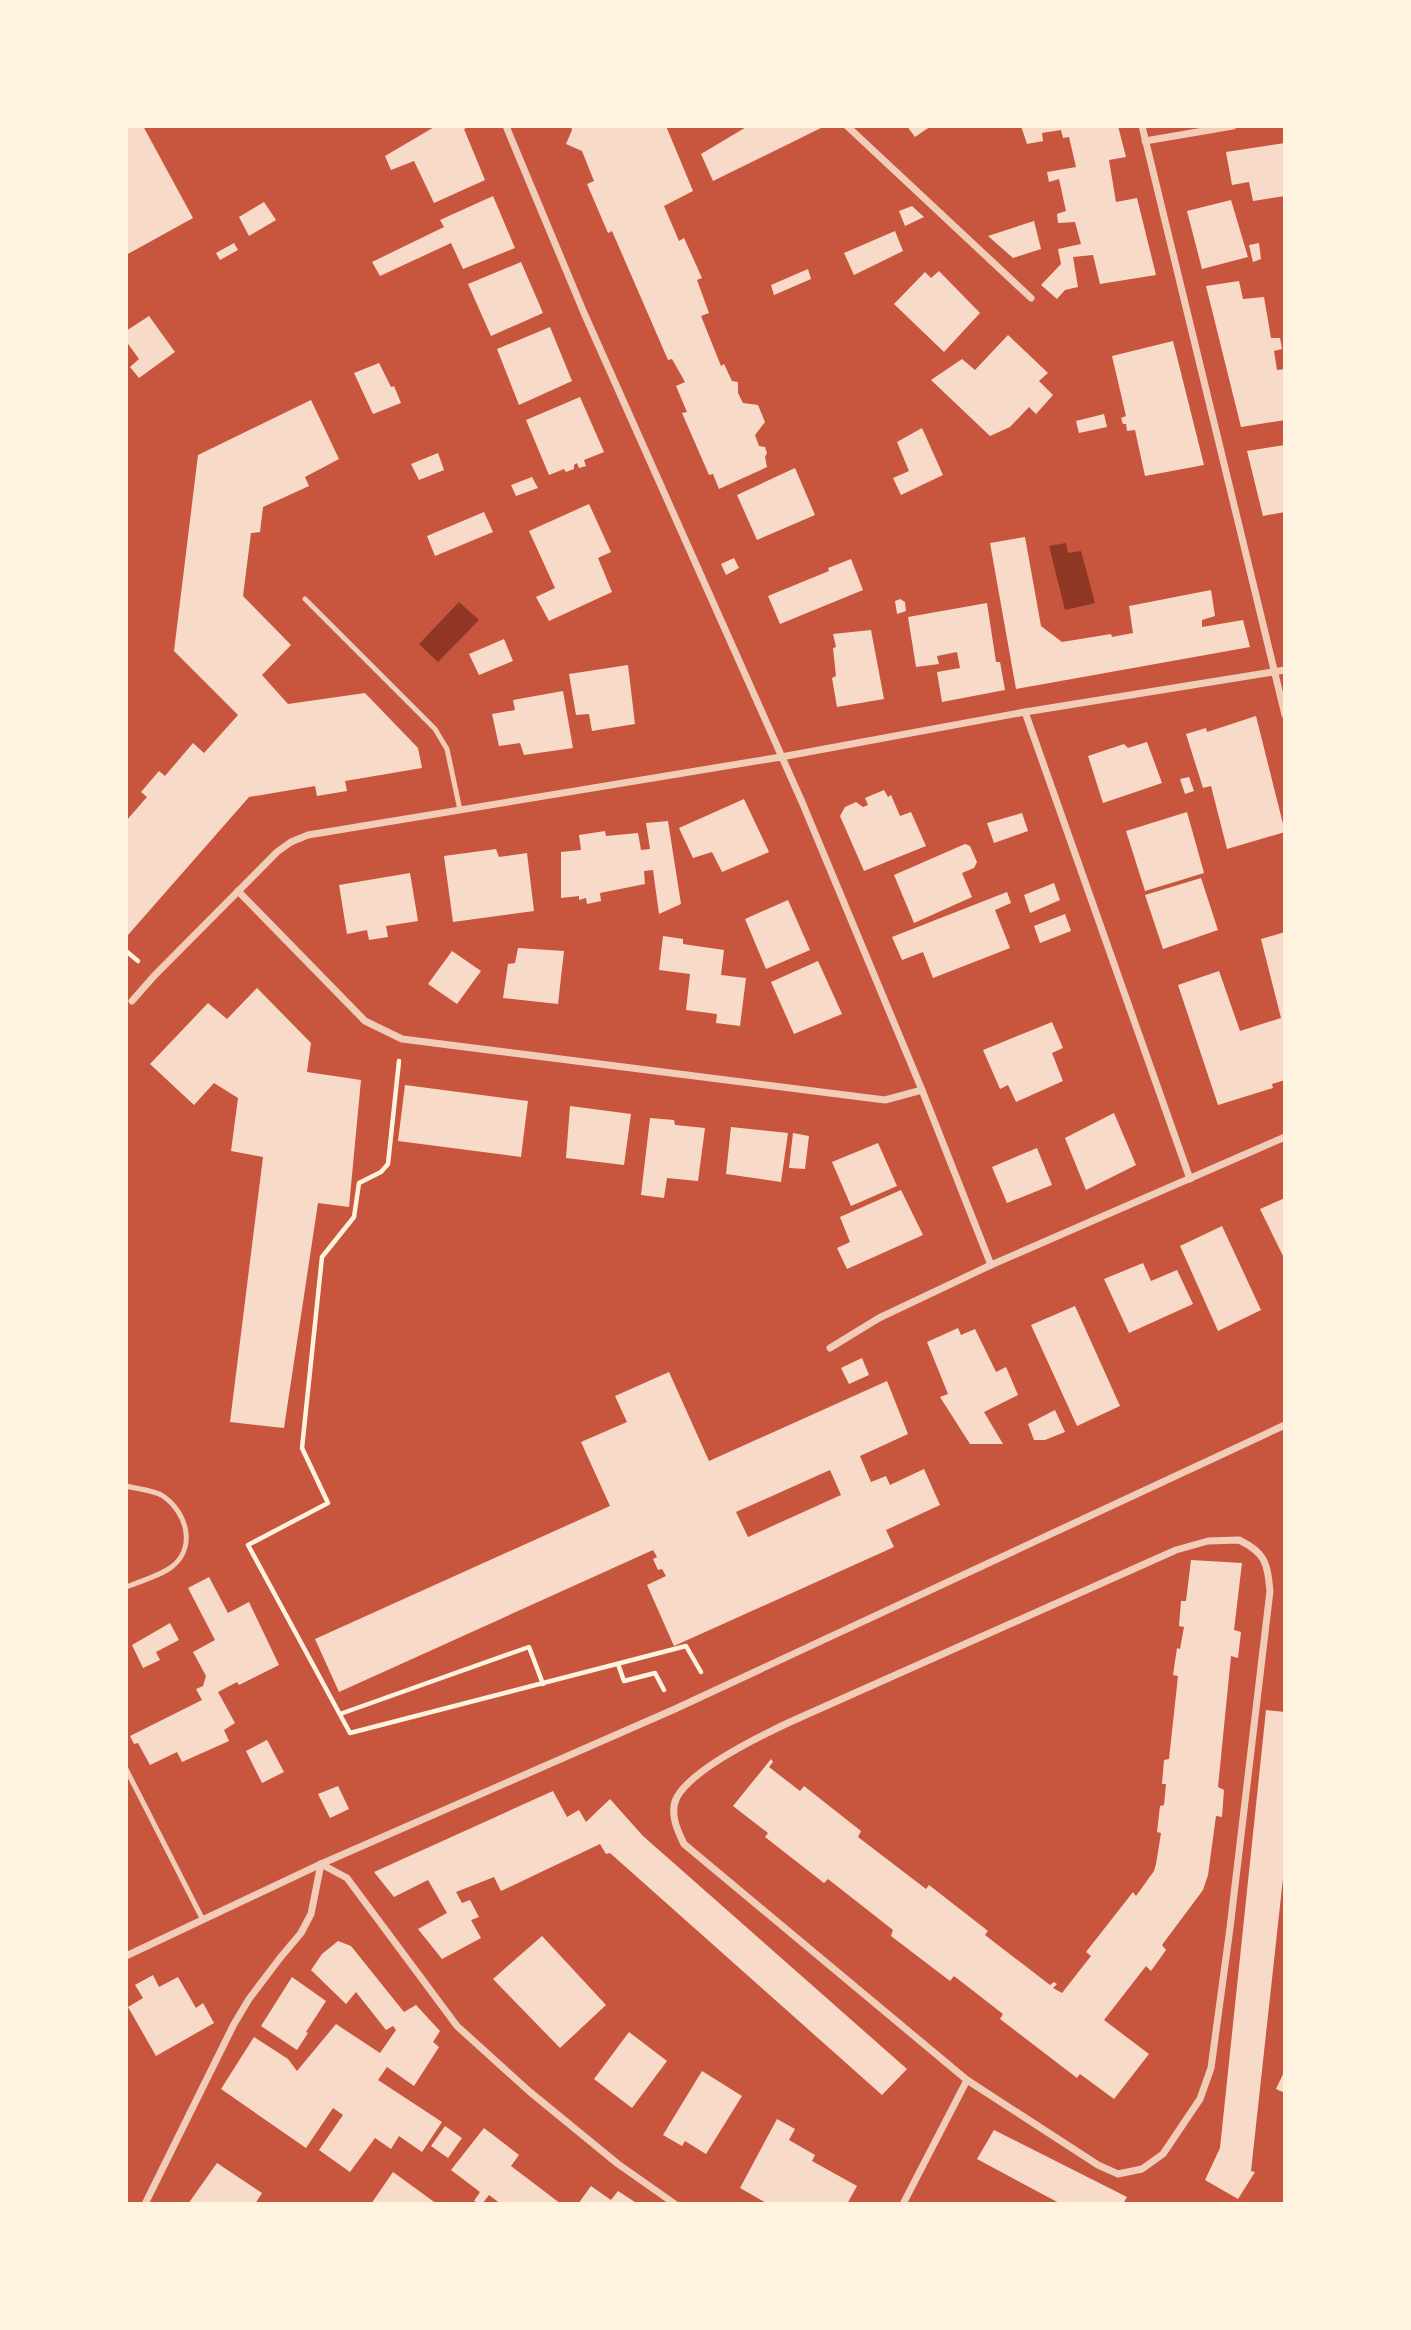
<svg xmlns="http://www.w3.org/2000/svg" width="1411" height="2330" viewBox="0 0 1411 2330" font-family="Lato,sans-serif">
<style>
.water{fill:#8f3625}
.building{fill:#f7dbc8;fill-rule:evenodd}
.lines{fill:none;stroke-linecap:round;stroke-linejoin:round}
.path{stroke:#fff3e0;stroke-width:4.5}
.service{stroke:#f1ccb7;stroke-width:5}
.minor{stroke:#f1ccb7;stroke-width:7}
</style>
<rect width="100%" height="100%" fill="#c8553d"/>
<g class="water">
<polygon points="1066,543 1068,553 1081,551 1095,603 1065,610 1049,546"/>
<polygon points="459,602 479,620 438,662 419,644"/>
</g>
<g class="building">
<polygon points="126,126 143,126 193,218 126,255"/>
<polygon points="436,126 471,126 464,129 485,180 434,203 414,161 391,170 385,156"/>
<polygon points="571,126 666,126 693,191 664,206 679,241 684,238 702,278 697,280 709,313 701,316 721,366 724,364 732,381 738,382 738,393 743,403 758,405 765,422 755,435 759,446 765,447 767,453 765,457 767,467 719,489 713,474 709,475 682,413 687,412 676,386 685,382 672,359 668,360 612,231 608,233 587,184 594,181 582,151 566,144 572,130"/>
<polygon points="748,126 825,126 713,181 701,154"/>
<polygon points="907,126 931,126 915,137"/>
<polygon points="1021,126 1118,126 1126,157 1109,160 1116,202 1137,198 1156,275 1100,284 1093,255 1073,257 1078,287 1065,290 1057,299 1041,285 1061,264 1058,249 1081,244 1075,222 1058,223 1057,214 1066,211 1059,179 1049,182 1047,172 1076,167 1069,137 1063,138 1061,130 1042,133 1043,141 1027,144"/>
<polygon points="1285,143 1285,196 1253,201 1249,182 1232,185 1226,152"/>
<polygon points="493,196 515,248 463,269 451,243 380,276 372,262 444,227 440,220"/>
<polygon points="1231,200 1248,257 1202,269 1187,211"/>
<polygon points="264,202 276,220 249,236 239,217"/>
<polygon points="912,206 924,217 905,226 899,211"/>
<polygon points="1034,221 1041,249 1013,258 988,236"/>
<polygon points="895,231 903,251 854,275 844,253"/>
<polygon points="234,243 238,250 220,260 216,253"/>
<polygon points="1259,243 1261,259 1253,262 1249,245"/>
<polygon points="521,262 543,313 491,336 468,284"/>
<polygon points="808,269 811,279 774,295 771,285"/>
<polygon points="939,271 980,313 944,352 894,304 925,272 931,278"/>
<polygon points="1239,281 1243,299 1264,297 1271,338 1280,338 1282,349 1274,351 1277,370 1285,369 1285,420 1241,427 1206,286"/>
<polygon points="149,316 175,352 139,378 130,367 139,359 126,341 126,331"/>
<polygon points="550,327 572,381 519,405 497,349"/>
<polygon points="1008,335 1048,373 1039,381 1053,395 1036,414 1029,407 1010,427 990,436 931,380 962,359 975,370"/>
<polygon points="1173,341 1204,465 1145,476 1135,430 1127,431 1126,424 1123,424 1121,418 1126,416 1112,356"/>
<polygon points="379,363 391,387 394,386 401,403 373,414 354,373"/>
<polygon points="580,397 604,452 584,460 586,466 579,468 577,463 574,465 574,469 566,472 564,469 549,475 526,420"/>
<polygon points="311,400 339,459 305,477 309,486 263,507 260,532 251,533 243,596 291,645 262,675 288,704 365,693 418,748 422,768 345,781 347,791 317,796 315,786 249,797 128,935 126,933 126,821 147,797 141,792 159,771 165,776 193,743 204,753 238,715 174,651 198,455"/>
<polygon points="1104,414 1107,427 1079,433 1076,421"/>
<polygon points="922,428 943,475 901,495 893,478 909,471 897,442"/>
<polygon points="1285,445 1285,512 1263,516 1247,451"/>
<polygon points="438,453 444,470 419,480 411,464"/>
<polygon points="795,468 815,515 757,540 737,495"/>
<polygon points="532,477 538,488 516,496 511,485"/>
<polygon points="589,504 611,552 598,558 612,592 549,621 536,597 555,588 529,531"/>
<polygon points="484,512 493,532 435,556 427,536"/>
<polygon points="1025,537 1041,626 1062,642 1111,634 1112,637 1133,633 1129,606 1211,590 1215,616 1202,620 1202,627 1243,620 1250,647 1016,689 990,543"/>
<polygon points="734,558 739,568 726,575 721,564"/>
<polygon points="851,559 863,590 780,624 768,596 829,571 828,568"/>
<polygon points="900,599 905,602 906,611 897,614 895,601"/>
<polygon points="987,603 996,662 1000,662 1005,690 942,702 937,672 960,668 957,652 937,656 939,664 916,667 908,617"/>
<polygon points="871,630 884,699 837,707 832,678 836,676 833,648 836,647 833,634"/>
<polygon points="504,639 513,661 479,675 469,654"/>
<polygon points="628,665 635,724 592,731 589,714 576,715 569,674"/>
<polygon points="563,691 573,748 524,755 520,743 499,746 492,714 515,710 513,700"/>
<polygon points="1256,716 1285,832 1227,849 1211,786 1203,788 1186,734 1206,728 1207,732"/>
<polygon points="1147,742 1162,783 1103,803 1088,756 1124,744 1128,748"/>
<polygon points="1189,777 1194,791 1185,794 1180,779"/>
<polygon points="884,790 888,797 891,795 900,816 911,812 926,846 864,871 840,816 845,807 856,802 863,807 868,805 865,798"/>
<polygon points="744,799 769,852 722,872 712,852 693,858 679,828"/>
<polygon points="1187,812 1204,873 1145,891 1126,831"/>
<polygon points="1022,813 1028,831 994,843 987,823"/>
<polygon points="668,821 681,904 659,914 653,870 644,871 645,884 600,893 601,901 587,904 586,898 579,900 579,896 561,898 561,852 581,850 579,835 605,831 606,836 638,833 641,850 650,849 646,823"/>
<polygon points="965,844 970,846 977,862 974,868 962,873 972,897 914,923 894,875"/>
<polygon points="496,849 499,857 527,853 534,911 453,922 444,856"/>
<polygon points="410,873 418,921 386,926 388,937 369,940 367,930 347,934 339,885"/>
<polygon points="1201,878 1218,930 1163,949 1145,895"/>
<polygon points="1054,883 1060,900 1030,913 1024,895"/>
<polygon points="1007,892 1011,903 995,910 1010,948 933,978 923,952 902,960 892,937"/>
<polygon points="788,900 810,950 766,969 745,919"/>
<polygon points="1065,914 1071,931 1040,943 1034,926"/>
<polygon points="1285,932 1285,1080 1272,1084 1273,1088 1218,1105 1178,985 1219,971 1240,1031 1281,1018 1261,939"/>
<polygon points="663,936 683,939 683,944 724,950 721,975 746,978 740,1026 716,1023 717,1014 686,1010 690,974 659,970"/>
<polygon points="518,948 564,951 558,1004 503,998 508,964 515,963"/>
<polygon points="452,951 481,971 457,1004 428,984"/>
<polygon points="818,961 842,1014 794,1034 771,982"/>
<polygon points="257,988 311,1043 307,1072 361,1080 349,1207 318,1203 284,1428 230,1422 263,1157 231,1151 238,1098 214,1083 194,1105 150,1064 208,1003 227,1019"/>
<polygon points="1052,1022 1063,1048 1052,1053 1063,1081 1016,1102 1008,1085 1000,1089 983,1050"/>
<polygon points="405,1085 528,1101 521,1157 398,1141"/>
<polygon points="570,1106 631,1114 624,1165 566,1158"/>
<polygon points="1114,1113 1136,1165 1086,1190 1065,1138"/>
<polygon points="650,1118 674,1120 675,1125 705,1128 698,1181 667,1178 664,1198 641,1195"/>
<polygon points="731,1127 788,1133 781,1182 726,1174"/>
<polygon points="793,1133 809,1136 805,1169 789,1168"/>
<polygon points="878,1143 897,1186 851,1206 832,1162"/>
<polygon points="1037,1148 1052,1185 1007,1203 992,1167"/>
<polygon points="901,1190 923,1235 847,1269 837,1248 850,1242 840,1217"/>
<polygon points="1285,1198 1285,1260 1260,1209"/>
<polygon points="1222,1226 1261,1310 1218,1331 1180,1246"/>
<polygon points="1143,1263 1151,1281 1177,1270 1193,1304 1129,1333 1104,1279"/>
<polygon points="1075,1306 1120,1406 1077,1426 1031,1325"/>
<polygon points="958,1328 961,1335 975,1329 996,1372 1006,1367 1018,1395 984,1412 1003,1444 970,1444 940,1397 948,1394 927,1342"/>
<polygon points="862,1358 869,1375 849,1384 841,1368"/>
<path d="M669 1372 709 1461 887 1381 908 1434 860 1456 871 1482 886 1476 890 1485 924 1469 940 1505 886 1530 894 1547 674 1646 647 1585 666 1576 662 1569 658 1570 653 1559 657 1557 653 1550 339 1692 315 1639 610 1506 581 1442 627 1422 615 1396ZM830 1470 841 1495 748 1537 736 1512Z"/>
<polygon points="1055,1410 1065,1432 1045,1440 1034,1440 1028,1424"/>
<polygon points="1191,1560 1242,1563 1234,1630 1241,1632 1238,1658 1231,1656 1218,1787 1224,1790 1222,1817 1216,1816 1208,1875 1203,1890 1162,1945 1166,1950 1151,1971 1146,1966 1104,2020 1149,2054 1114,2099 1080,2074 1077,2078 1000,2019 1003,2014 954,1976 950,1981 891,1936 893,1930 828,1879 824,1883 765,1837 768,1833 733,1806 771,1759 773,1762 769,1767 800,1791 804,1786 861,1831 858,1837 926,1889 929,1885 988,1931 985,1935 1050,1985 1054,1982 1057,1984 1053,1988 1062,1993 1091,1956 1086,1952 1133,1892 1136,1896 1154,1871 1156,1864 1161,1833 1157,1832 1160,1806 1164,1805 1166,1784 1162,1784 1164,1760 1169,1759 1178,1676 1173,1675 1177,1648 1180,1649 1184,1627 1179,1626 1181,1601 1186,1601"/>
<polygon points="209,1577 228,1613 249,1602 279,1665 239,1685 237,1682 218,1692 235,1723 224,1730 229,1741 182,1762 177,1752 150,1765 138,1743 134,1744 130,1736 202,1700 196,1689 203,1686 206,1676 193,1652 215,1640 188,1588"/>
<polygon points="170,1623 179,1640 156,1652 160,1660 143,1668 132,1645"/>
<polygon points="1266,1710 1285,1712 1285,1860 1251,2171 1255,2172 1238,2199 1205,2180 1220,2148"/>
<polygon points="267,1740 284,1772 262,1783 246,1751"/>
<polygon points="338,1786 349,1809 330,1818 318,1794"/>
<polygon points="553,1791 567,1817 579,1810 586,1822 610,1799 643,1836 907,2069 882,2095 610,1853 606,1854 600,1844 501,1891 494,1877 456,1892 462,1903 470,1900 479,1917 471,1920 481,1938 442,1959 418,1929 447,1913 428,1880 394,1897 374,1872"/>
<polygon points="542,1936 606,2005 560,2048 493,1979"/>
<polygon points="338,1941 351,1946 404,2012 416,2005 440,2031 433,2042 439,2047 414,2086 387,2067 378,2080 442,2122 422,2152 399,2136 391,2149 375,2138 350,2172 319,2150 343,2115 333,2108 306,2148 221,2089 254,2037 288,2059 297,2071 336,2024 380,2053 396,2030 393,2026 386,2030 356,1992 346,2004 311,1970 322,1954"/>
<polygon points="153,1975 159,1987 178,1977 196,2008 203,2003 214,2023 156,2056 128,2007 143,1998 135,1985"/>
<polygon points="292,1977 326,2001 306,2032 308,2033 297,2050 261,2026"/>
<polygon points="629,2032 667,2061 632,2108 594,2079"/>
<polygon points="1285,2070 1285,2093 1276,2089"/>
<polygon points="702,2071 742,2096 706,2154 685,2141 682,2146 663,2135"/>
<polygon points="777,2119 795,2129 789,2140 815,2155 812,2161 857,2186 847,2204 768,2204 740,2188"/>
<polygon points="445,2126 462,2138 448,2158 431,2146"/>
<polygon points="484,2128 519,2155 511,2166 561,2204 501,2204 489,2195 482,2204 474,2201 480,2192 451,2170"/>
<polygon points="994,2130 1127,2197 1123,2204 1061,2204 977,2159"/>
<polygon points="217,2163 262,2193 255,2204 188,2204"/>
<polygon points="393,2172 437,2204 371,2204"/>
<polygon points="591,2186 611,2200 618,2191 638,2204 578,2204"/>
</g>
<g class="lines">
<g class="path">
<polyline points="126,951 138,961"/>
<polyline points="399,1061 388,1164 381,1172 359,1183 354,1217 322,1257 302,1448 328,1503 248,1545 350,1733 686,1646 701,1672"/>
<polyline points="618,1664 624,1681 655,1673 664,1690"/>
<polyline points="340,1714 529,1647 543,1684"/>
</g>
<g class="service">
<polyline points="305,599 435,729 447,749 460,810"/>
<path d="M126 1486C137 1489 154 1490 163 1496 189 1514 197 1552 167 1570 155 1577 139 1582 126 1587"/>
<polyline points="126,1769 203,1920"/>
</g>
<g class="minor">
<polyline points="506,126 584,313 802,802 922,1090 991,1265"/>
<polyline points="847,126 1031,298"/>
<polyline points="1142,126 1285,715"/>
<polyline points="1145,141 1233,126"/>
<polyline points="1025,712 1190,1179"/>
<polyline points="238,891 365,1021 402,1039 885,1100 922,1090"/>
<polyline points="132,1001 154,976 277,852 291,842 308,835 781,757 1025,712 1285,670"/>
<polyline points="830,1348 879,1318 991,1265 1285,1137"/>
<path d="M1239 1540C1266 1553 1267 1563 1270 1591L1230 1928 1211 2068 1200 2099 1163 2154 1142 2169 1118 2174 1098 2165 967 2080 684 1844C677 1830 669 1812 677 1797 693 1769 760 1736 790 1722L1176 1550 1208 1541Z"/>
<polyline points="321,1864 347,1878 457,2026 530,2092 618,2164 675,2204"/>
<polyline points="126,1956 321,1864 675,1709 1285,1425"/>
<polyline points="145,2204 234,2024 249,1999 280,1958 301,1933 311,1914 321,1864"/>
<polyline points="903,2204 967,2080"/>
</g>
</g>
<rect width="1411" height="2330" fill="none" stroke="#fff3e0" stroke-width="256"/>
</svg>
